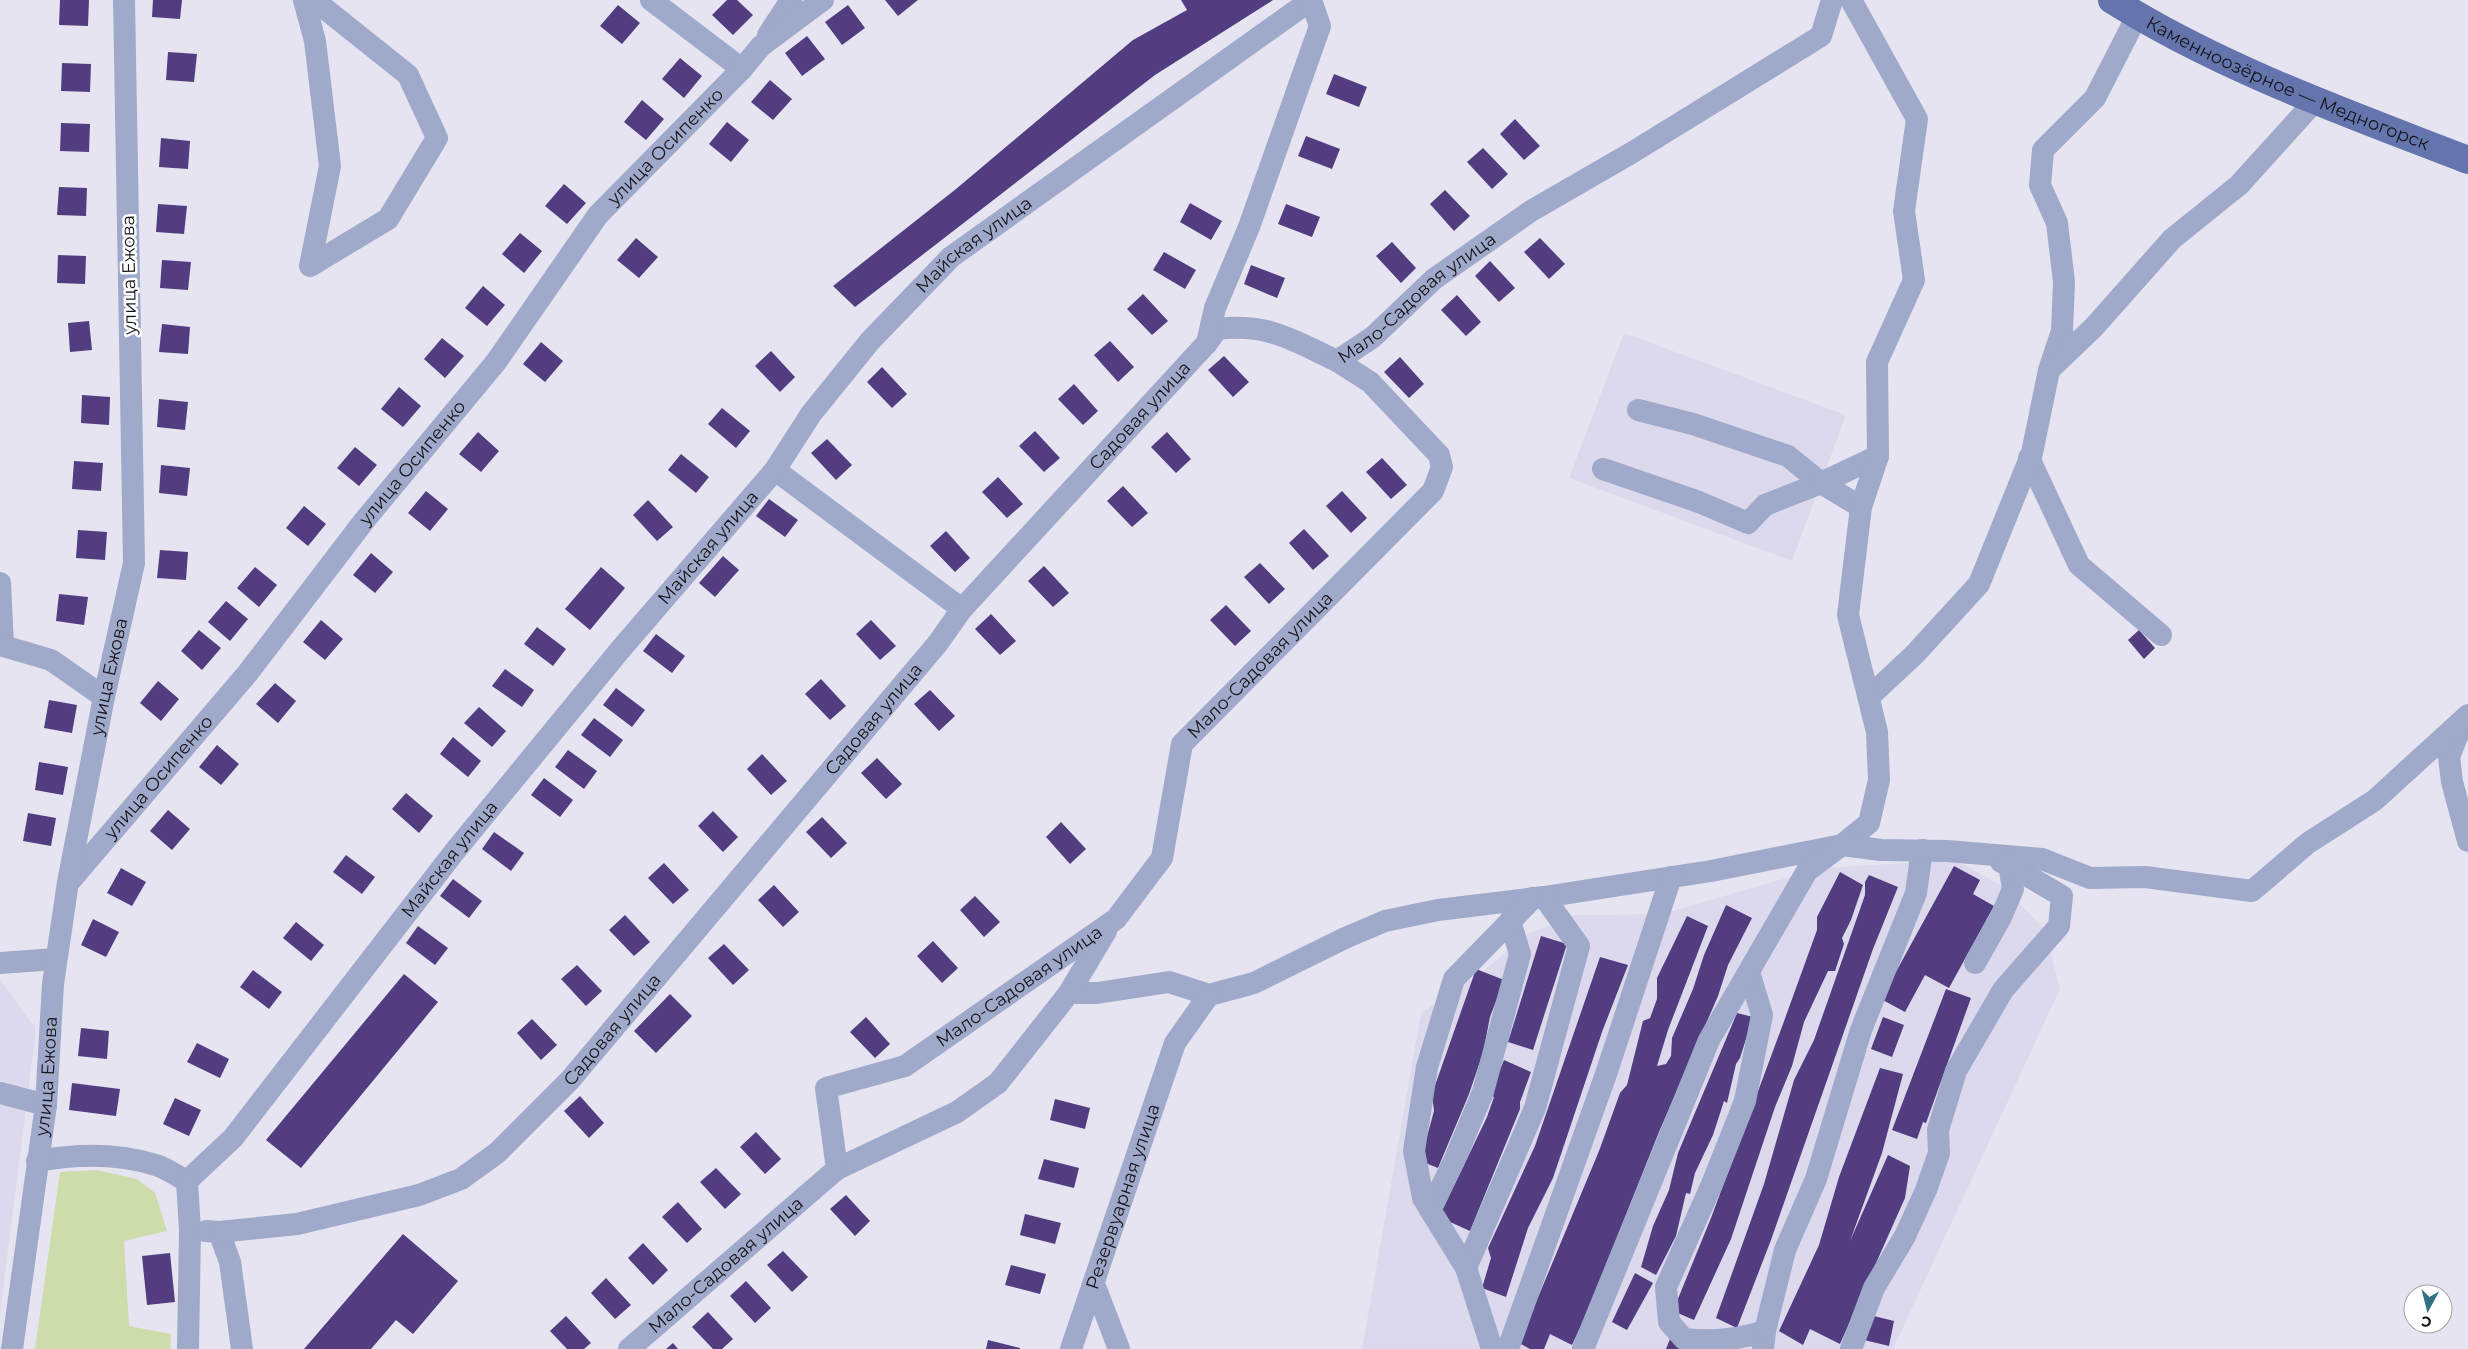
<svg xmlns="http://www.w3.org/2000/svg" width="2468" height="1349" viewBox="0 0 2468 1349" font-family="Montserrat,sans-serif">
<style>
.built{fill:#ddd9ed}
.green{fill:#cddcaa}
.building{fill:#513d7f}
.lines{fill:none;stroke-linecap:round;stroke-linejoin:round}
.minor{stroke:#9fa9ca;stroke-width:22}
.major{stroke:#6475ae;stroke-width:28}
.labels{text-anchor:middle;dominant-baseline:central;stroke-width:5;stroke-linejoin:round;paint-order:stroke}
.street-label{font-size:18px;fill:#151419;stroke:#fff}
</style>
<rect width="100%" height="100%" fill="#e7e4f1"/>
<g class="built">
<polygon points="1624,333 1846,415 1792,561 1569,478"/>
<polygon points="1955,860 2004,887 2045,930 2060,989 1893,1349 1362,1349 1421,1013 1482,972 1528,934 1575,915 1662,914 1821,868"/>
<polygon points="0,979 36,1029 0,1314"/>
</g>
<polygon class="green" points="97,1170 137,1179 155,1193 167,1231 124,1241 129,1326 171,1334 170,1349 35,1349 60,1172"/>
<g class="building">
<polygon points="60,0 89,0 88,26 59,25"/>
<polygon points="153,0 182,0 180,19 152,17"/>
<polygon points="727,0 737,0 753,15 733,35 712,15"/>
<polygon points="885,0 918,0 898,16"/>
<polygon points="1181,0 1273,0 1155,75 855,307 833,286 956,189 1133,40 1187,10"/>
<polygon points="618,5 640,23 622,44 600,26"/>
<polygon points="848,5 865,28 842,45 825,22"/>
<polygon points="807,36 825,59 802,76 785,53"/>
<polygon points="168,52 197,54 194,82 166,80"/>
<polygon points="680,58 702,76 684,98 662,79"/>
<polygon points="62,63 91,64 90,92 61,91"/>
<polygon points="1334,74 1367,87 1359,107 1326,94"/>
<polygon points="770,80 792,99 773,120 751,102"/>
<polygon points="642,100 664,119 646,140 624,122"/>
<polygon points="1515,119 1540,146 1524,160 1500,134"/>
<polygon points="727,122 749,140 731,162 709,144"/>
<polygon points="61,123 90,124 89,152 60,151"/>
<polygon points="1306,136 1340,149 1332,169 1298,156"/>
<polygon points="161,138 190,141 188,169 159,167"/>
<polygon points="1483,148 1508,174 1492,189 1467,162"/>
<polygon points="564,184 586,203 567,224 545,206"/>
<polygon points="59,187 87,188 86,216 57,215"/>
<polygon points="1445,190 1470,216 1454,231 1430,204"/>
<polygon points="1190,203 1222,221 1211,240 1180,222"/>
<polygon points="158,204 187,206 184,234 156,232"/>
<polygon points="1286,204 1320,217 1312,237 1278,224"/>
<polygon points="520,233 542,251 524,273 502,254"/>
<polygon points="636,238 658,257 639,278 617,260"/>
<polygon points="1540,238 1565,264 1549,279 1524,252"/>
<polygon points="1392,242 1416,268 1401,283 1376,256"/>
<polygon points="1164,252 1196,270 1185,289 1153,270"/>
<polygon points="58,255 86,256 85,284 57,283"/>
<polygon points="162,260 191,262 188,290 160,288"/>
<polygon points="1490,261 1515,288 1499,302 1475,276"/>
<polygon points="1251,265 1285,278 1277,298 1244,284"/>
<polygon points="483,286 505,305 487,326 465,308"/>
<polygon points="1143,294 1168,321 1152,335 1127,309"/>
<polygon points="1457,295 1481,322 1466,336 1441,310"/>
<polygon points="89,321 92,350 70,352 68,323"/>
<polygon points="162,324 190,327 188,354 159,352"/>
<polygon points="442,338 464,356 445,378 424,359"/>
<polygon points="1110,341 1134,367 1118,382 1094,355"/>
<polygon points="541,342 563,361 545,382 523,364"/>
<polygon points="771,351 795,377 780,392 755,366"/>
<polygon points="1224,356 1249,382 1233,397 1208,370"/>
<polygon points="1400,357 1424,384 1409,398 1384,372"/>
<polygon points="882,367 907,394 892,408 867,382"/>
<polygon points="1074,384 1098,411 1083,425 1058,399"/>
<polygon points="399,387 421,406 403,427 381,409"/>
<polygon points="82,395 110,397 109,425 81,423"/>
<polygon points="159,399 188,402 185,430 157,427"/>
<polygon points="722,408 750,431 736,448 708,424"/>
<polygon points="1035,431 1060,458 1044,472 1019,446"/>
<polygon points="478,432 499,451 481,472 459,454"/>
<polygon points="1167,432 1191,459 1176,473 1151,447"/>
<polygon points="827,439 852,465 836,480 811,453"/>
<polygon points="355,447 377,465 359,486 337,468"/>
<polygon points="681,454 709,477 696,493 668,470"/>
<polygon points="1382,458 1407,485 1391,499 1366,472"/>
<polygon points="74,461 103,463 101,491 72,489"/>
<polygon points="161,465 190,468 187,496 159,493"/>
<polygon points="998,477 1023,504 1007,518 982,492"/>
<polygon points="1123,486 1148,513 1132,527 1107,501"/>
<polygon points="426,491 448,509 430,531 408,513"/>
<polygon points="1342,491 1367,518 1351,533 1326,506"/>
<polygon points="769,499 798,520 785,537 756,516"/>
<polygon points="648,500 673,527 657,541 633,515"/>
<polygon points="304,506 326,524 308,546 286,528"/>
<polygon points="1304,529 1329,556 1313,570 1289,543"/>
<polygon points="78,530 107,532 105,560 76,558"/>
<polygon points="946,531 970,558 955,572 930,546"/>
<polygon points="160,550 188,552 186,580 157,578"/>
<polygon points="371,553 393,572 375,593 353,575"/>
<polygon points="723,556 739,570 715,597 699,583"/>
<polygon points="1260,563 1285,589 1269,604 1244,577"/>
<polygon points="1044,566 1069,593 1053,607 1028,581"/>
<polygon points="255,567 277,585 259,607 237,588"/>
<polygon points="601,567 625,588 590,630 565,609"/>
<polygon points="59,594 88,597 84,625 56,621"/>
<polygon points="226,601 248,619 230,641 208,622"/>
<polygon points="1226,605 1251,631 1235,646 1210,620"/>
<polygon points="991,614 1016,641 1000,655 975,629"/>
<polygon points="321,620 343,639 325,660 303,642"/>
<polygon points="871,620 896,646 880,660 856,634"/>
<polygon points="537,627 566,649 553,666 524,644"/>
<polygon points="199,630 221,648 202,670 181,651"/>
<polygon points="2139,630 2155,648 2144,659 2128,640"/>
<polygon points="656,634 685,656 672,673 643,651"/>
<polygon points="505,669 534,690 522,707 492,686"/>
<polygon points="821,679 846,706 830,720 805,694"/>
<polygon points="158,681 179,699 161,721 140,703"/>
<polygon points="275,683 296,701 278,723 256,704"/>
<polygon points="616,688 645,710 632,727 603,705"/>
<polygon points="930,690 955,716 939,731 914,704"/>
<polygon points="49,700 77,705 72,733 44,728"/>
<polygon points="479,707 506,731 492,747 464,723"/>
<polygon points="594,718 623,740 610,757 581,735"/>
<polygon points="453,737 481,761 468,777 440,754"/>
<polygon points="217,745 239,764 221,785 199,767"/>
<polygon points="568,750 597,771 584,789 555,767"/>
<polygon points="762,754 787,781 771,795 747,769"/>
<polygon points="877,758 902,784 886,799 861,773"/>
<polygon points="39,762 68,767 63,795 35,790"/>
<polygon points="544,778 573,800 560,817 531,795"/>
<polygon points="406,793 433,816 419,833 392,809"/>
<polygon points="168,810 190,829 172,850 150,831"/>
<polygon points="713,811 738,837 723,852 698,826"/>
<polygon points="28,813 56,818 51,846 23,841"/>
<polygon points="822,817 847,843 831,858 806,832"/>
<polygon points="1061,822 1086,849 1070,864 1046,837"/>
<polygon points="494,832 524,853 511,871 482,849"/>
<polygon points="346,855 375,877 362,894 333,872"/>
<polygon points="664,863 689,890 673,904 648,878"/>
<polygon points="1954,866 1980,880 1973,894 1994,906 1949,988 1925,975 1905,1012 1881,999"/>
<polygon points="121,868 146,882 132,906 107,893"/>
<polygon points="1840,872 1863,885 1851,920 1842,938 1844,944 1835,971 1828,971 1804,1022 1792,1066 1775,1107 1731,1239 1694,1320 1673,1311 1711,1218 1783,1024 1817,930 1817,917"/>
<polygon points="1869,875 1898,887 1873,949 1771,1240 1737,1328 1716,1318 1764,1184 1794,1080 1814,1040 1865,895 1865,882"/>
<polygon points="453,879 482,901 469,918 440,896"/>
<polygon points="774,885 799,912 783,927 758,900"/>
<polygon points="975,896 1000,922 984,937 960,910"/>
<polygon points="1726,905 1752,918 1728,965 1718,996 1659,1132 1586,1315 1572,1345 1550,1334 1544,1349 1530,1349 1519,1343 1599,1151 1620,1093 1627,1085 1643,1021 1650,1018 1657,999 1657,978 1687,916 1708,926 1668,1030 1657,1066 1666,1064 1671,1056 1672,1038 1693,989 1704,955"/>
<polygon points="625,915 650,942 634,956 609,930"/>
<polygon points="93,919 119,932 106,957 81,945"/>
<polygon points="296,922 324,945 311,961 283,938"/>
<polygon points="418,926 448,948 435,965 406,943"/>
<polygon points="1541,936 1567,944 1533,1050 1508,1042"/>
<polygon points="933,941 958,968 942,983 917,956"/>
<polygon points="724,944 749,970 733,985 708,958"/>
<polygon points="1600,957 1628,965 1602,1032 1553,1178 1528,1228 1506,1297 1482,1288 1491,1258 1488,1248 1535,1146"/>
<polygon points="577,965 602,991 586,1006 561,979"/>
<polygon points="1476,969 1504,980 1490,1017 1483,1053 1469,1094 1438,1168 1423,1162 1425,1144 1434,1111 1432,1094"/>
<polygon points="253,970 282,992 269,1009 240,987"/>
<polygon points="404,974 438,1002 301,1168 266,1140"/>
<polygon points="1946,989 1971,998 1926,1123 1923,1122 1917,1139 1892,1130"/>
<polygon points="670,994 692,1016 656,1053 634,1031"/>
<polygon points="1737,1013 1753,1017 1740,1058 1736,1064 1727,1103 1724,1101 1713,1135 1695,1173 1690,1194 1686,1193 1676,1236 1656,1275 1641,1267 1653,1226 1669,1190 1678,1153"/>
<polygon points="866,1017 890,1044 875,1058 850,1032"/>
<polygon points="1883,1017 1904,1025 1892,1057 1871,1049"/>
<polygon points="532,1019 557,1045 541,1060 517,1033"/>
<polygon points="81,1028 109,1031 107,1059 78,1056"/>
<polygon points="197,1043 229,1059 220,1078 187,1062"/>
<polygon points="1504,1060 1531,1072 1520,1102 1520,1109 1470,1231 1439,1217 1487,1117 1494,1097 1490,1094"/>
<polygon points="1880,1068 1903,1074 1882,1153 1850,1241 1888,1155 1910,1166 1905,1198 1840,1344 1810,1329 1803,1345 1779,1331 1819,1245 1839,1177"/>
<polygon points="72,1083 120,1089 116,1116 69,1110"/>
<polygon points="580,1096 604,1123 589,1138 564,1111"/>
<polygon points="175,1098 201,1110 189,1136 163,1124"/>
<polygon points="1055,1099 1090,1108 1085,1129 1050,1120"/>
<polygon points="756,1132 781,1159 765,1174 740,1147"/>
<polygon points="1044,1159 1079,1168 1074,1188 1038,1179"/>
<polygon points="716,1168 741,1194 725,1209 700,1182"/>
<polygon points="846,1195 870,1221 855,1236 830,1209"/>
<polygon points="678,1202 702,1229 687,1243 662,1217"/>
<polygon points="1025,1214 1061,1223 1055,1244 1020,1235"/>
<polygon points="403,1234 458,1281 413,1334 396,1320 371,1349 304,1349"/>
<polygon points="643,1243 668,1270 653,1285 628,1258"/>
<polygon points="783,1251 808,1277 792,1292 767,1265"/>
<polygon points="170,1253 175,1302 147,1305 142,1256"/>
<polygon points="1011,1265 1046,1274 1040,1294 1005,1285"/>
<polygon points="1635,1273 1653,1283 1627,1330 1612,1322"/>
<polygon points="606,1278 631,1305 615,1319 591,1293"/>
<polygon points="746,1281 771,1308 755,1323 730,1296"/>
<polygon points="708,1312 733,1339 722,1349 713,1349 692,1327"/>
<polygon points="1870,1315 1894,1321 1889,1346 1864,1340"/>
<polygon points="566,1316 591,1343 584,1349 567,1349 550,1331"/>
<polygon points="1670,1339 1681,1349 1666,1349"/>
<polygon points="988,1340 1020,1348 1020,1349 986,1349"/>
<polygon points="673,1343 678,1349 666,1349"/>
</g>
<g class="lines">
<g class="minor">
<polyline points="304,0 315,41 330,166 310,266 388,219 437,138 408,75 314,0"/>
<polyline points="651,0 742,69"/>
<polyline points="768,35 791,0"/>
<path d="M1207 343 1217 329C1269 323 1292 340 1337 361"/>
<polyline points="2050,367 2062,331 2064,282 2057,223 2040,185 2043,150 2095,98 2137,16"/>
<polyline points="2029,458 2079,565 2161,635"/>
<polyline points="1603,469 1699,502 1748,523 1765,505 1821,483 1788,456 1693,424 1638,410"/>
<polyline points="775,470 962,609"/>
<polyline points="1861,507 1821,483 1878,456"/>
<polyline points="0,583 3,645"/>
<polyline points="0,645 51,660 104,697"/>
<polyline points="1869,697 1915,654 1979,584 2032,453 2049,370 2094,327 2172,239 2239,185 2315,101"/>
<polyline points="2462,724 2449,757 2452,782 2468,841"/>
<path id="s1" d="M69 882 247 674 364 521 496 362 598 215 742 69 761 46 823 0"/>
<polyline points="0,963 56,959"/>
<polyline points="1975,963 2001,917 2013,889 2009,865 2001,862"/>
<path d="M1749 972 1762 1015 1745 1101 1712 1184 1666 1287 1669 1322 1684 1339C1712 1342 1738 1340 1765 1331L1763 1349"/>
<polyline points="1069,993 1097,993 1169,982 1209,995 1254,983 1345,938 1385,921 1438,910 1544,897 1711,871 1842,845 1869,823 1879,780 1877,732 1848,615 1861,507 1878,456 1877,362 1914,280 1904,211 1917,119 1851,0"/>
<polyline points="0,1093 46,1105"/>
<path d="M37 1161C75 1154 118 1153 156 1165 166 1168 177 1176 187 1181"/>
<polyline points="837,1169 957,1112 998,1083 1069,993 1106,931"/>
<path id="s2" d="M187 1181 233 1138 455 851 620 650 775 470 811 414 870 341 951 257 1311 0"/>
<polyline points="187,1181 190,1231 188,1349"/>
<polyline points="1430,1210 1454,1161 1483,1092 1520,954 1510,921"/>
<polyline points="206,1231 219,1232 230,1262 242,1349"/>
<path id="s3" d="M219 1232 297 1224 419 1195 461 1179 497 1153 570 1080 938 643 962 609 1207 343 1215 308 1249 227 1320 26 1311 0"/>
<polyline points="1466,1268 1535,1108 1579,946 1544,897"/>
<polyline points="1094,1284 1119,1349"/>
<polyline points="1765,1331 1785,1250 1816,1179 1861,1030 1916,893 1922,850"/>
<path id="s4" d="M12 1349 46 1105 53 984 68 882 104 697 134 563 124 0"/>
<path id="s5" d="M629 1349 837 1169 826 1088 905 1066 1116 919 1162 858 1182 744 1433 491 1442 467 1439 455 1370 382 1337 361 1373 337 1434 279 1531 211 1633 152 1821 36 1832 0"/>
<path id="s6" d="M1071 1349 1175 1043 1209 995"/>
<polyline points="1492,1349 1466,1268 1423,1198 1414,1151 1427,1067 1454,979 1533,898"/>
<polyline points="1508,1349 1606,1074 1671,877"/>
<polyline points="1583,1349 1709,1040 1807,871 1842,845 1881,850 1947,851 2042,859 2090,878 2145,877 2252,891 2308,843 2375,800 2468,715"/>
<polyline points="1851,1349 1874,1288 1905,1236 1926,1190 1939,1153 1938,1130 1956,1071 2003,990 2059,926 2062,896 2009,865"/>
</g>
<path class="major" id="s7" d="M2112 0C2222 69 2347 113 2468 160"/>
</g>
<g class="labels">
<g class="street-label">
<text stroke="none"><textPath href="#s7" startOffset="195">Каменноозёрное — Медногорск</textPath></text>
<text stroke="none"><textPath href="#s1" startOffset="948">улица Осипенко</textPath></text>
<text stroke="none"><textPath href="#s2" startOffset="1226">Майская улица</textPath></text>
<text transform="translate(129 275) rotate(-91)">улица Ежова</text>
<text stroke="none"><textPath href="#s5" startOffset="1524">Мало-Садовая улица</textPath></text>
<text stroke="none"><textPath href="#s3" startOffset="1272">Садовая улица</textPath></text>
<text stroke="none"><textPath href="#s1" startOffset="542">улица Осипенко</textPath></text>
<text stroke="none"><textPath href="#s2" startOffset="821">Майская улица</textPath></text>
<text stroke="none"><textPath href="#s5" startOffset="999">Мало-Садовая улица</textPath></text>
<text stroke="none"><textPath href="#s4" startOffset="680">улица Ежова</textPath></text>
<text stroke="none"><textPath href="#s3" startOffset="868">Садовая улица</textPath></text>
<text stroke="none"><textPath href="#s1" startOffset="138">улица Осипенко</textPath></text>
<text stroke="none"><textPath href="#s2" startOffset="416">Майская улица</textPath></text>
<text stroke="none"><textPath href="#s5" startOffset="578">Мало-Садовая улица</textPath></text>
<text stroke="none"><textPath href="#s3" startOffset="462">Садовая улица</textPath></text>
<text stroke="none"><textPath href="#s4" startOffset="275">улица Ежова</textPath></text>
<text stroke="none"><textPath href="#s6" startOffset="161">Резервуарная улица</textPath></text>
<text stroke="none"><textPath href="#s5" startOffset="128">Мало-Садовая улица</textPath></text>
</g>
</g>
<g transform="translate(2428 1309) rotate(187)"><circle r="24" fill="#ffffff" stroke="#a1a1a3"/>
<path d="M0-4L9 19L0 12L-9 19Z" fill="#327086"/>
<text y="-8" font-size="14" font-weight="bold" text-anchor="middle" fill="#151419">С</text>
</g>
</svg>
